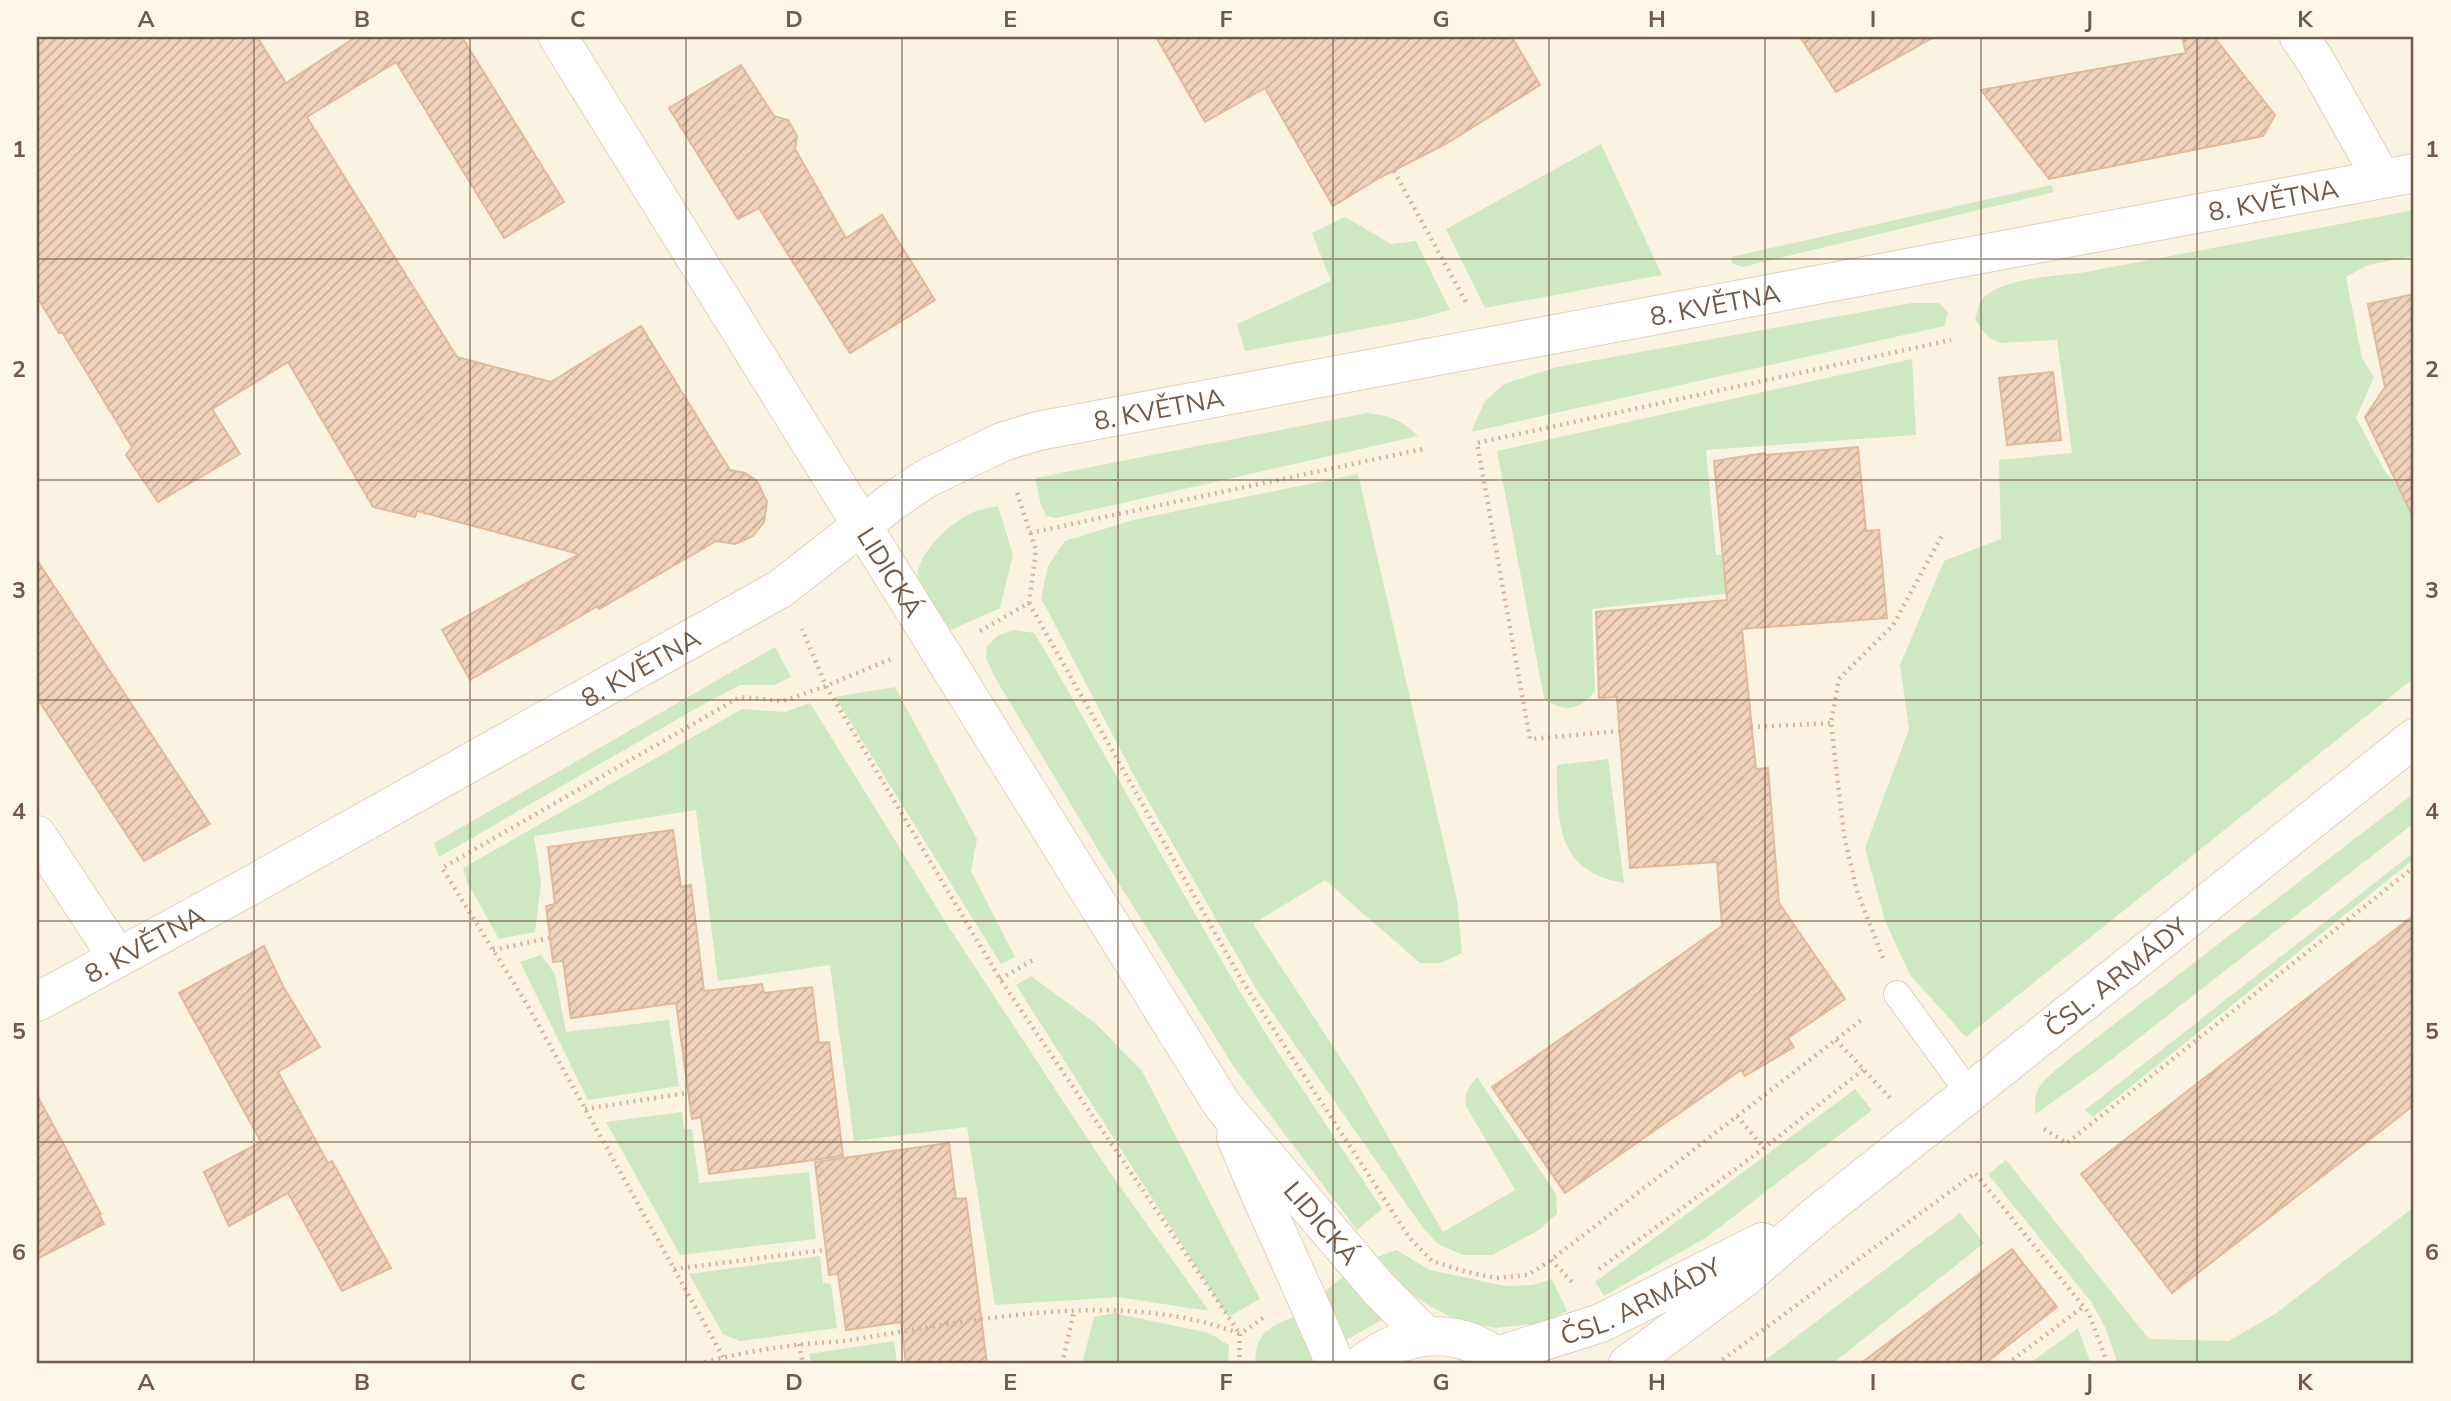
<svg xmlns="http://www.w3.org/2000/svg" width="2451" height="1401" viewBox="0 0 2451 1401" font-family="Mulish,sans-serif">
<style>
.grass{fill:#cee8c1}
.building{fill:url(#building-hatch);stroke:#e2ba9b;stroke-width:2}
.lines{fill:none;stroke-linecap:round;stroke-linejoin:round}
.lane-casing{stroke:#dfcfbd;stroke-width:28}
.street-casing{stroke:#dfcfbd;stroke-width:40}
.secondary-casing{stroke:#e4d1bc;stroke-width:40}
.path{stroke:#d4b69d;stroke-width:4.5;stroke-dasharray:2 5;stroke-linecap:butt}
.lane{stroke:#fff;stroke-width:26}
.street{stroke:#fff;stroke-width:38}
.secondary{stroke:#fff;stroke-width:38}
.grid{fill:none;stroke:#715a49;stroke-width:2;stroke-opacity:0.55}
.labels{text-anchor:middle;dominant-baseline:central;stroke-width:5;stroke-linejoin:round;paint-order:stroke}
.street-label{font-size:26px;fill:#715a49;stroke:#fef7e7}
.neatline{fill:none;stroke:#715a49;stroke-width:2.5}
.grid-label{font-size:23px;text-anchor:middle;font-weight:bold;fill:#715a49}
</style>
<defs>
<pattern id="building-hatch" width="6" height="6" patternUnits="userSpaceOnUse" patternTransform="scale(1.75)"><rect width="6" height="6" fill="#f0d2ba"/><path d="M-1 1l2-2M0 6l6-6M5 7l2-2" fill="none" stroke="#c7ad99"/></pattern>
</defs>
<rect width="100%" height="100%" fill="#fbf3e1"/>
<g class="grass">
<polygon points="1601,144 1662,275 1485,308 1446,229"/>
<polygon points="2051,185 2054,192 1742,267 1732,263 1731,257"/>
<path d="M2414 210V256L2368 265 2346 277 2362 358 2374 377 2356 418 2384 470 2414 506V678L1966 1037 1910 975 1885 921 1865 848 1909 729 1900 665 1944 561 2001 539 1999 460 2072 453 2057 340 2001 343 1989 338 1975 320C1977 315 1977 308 1980 303 1992 279 2055 276 2080 273Z"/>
<polygon points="1345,217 1391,244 1416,241 1450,310 1417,319 1245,351 1237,324 1331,281 1312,233"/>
<polygon points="1912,303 1939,303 1948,313 1944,326 1471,432 1485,401 1504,384 1557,367"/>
<path d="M1912 359 1916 435 1706 450 1716 555 1729 554 1731 593 1592 609 1595 691C1580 710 1563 714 1544 698L1497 451Z"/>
<path d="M1367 413C1388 415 1403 420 1418 436L1056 518 1046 516 1041 505 1035 478Z"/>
<path d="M1358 474 1457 900 1462 953 1441 963H1420L1325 880 1253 924 1357 1083 1443 1232 1515 1190 1466 1106C1464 1093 1469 1087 1477 1077L1556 1194 1557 1214 1539 1230 1492 1255H1463L1438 1244 1423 1228 1258 992 1140 787 1041 598 1048 566 1065 541 1133 520Z"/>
<path d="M998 506 1013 555 1000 608 944 633C937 620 921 598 918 584 912 556 952 520 976 511 983 509 991 508 998 506Z"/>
<polygon points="1014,630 1034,633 1044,649 1230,975 1266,1034 1382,1209 1357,1230 1234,1067 1103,858 994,676 986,658 987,646 999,635"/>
<polygon points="775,647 791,677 774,685 740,685 695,709 439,857 434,843"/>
<polygon points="895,687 977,839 971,871 1015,957 1001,964 835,697"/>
<polygon points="810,703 950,929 1109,1171 1209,1311 1118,1297 995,1305 967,1127 854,1141 830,965 718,981 696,810 534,836 541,883 535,932 499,939 467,882 463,868 742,709 785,712"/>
<path d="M1608 759 1624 883C1556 872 1557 821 1557 765Z"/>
<path d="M2414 793V823L2103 1066 2036 1114C2032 1087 2042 1083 2060 1066Z"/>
<polygon points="2414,852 2414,859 2093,1117 2085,1110"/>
<polygon points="541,955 555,974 566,1032 669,1020 679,1086 588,1100 520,962"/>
<polygon points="1031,976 1095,1023 1142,1071 1260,1299 1228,1317 1016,985"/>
<polygon points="1855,1089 1872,1110 1707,1237 1604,1296 1595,1282"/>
<polygon points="682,1112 684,1129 692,1129 699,1183 809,1172 816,1239 680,1255 606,1122"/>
<polygon points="2006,1160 2149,1339 2229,1341 2275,1314 2414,1207 2414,1364 2118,1364 2105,1327 2092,1303 1988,1174"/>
<polygon points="1960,1213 1984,1243 1832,1364 1760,1364"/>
<polygon points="1396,1250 1430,1270 1505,1286 1533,1285 1552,1279 1567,1311 1543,1323 1495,1328 1455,1319 1428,1305 1406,1289 1377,1257"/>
<polygon points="820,1256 823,1283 831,1284 837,1328 740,1341 723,1334 689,1274"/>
<polygon points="1344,1276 1383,1319 1346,1340 1325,1291"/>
<polygon points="1114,1313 1209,1333 1229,1345 1228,1364 1082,1364 1094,1317"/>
<path d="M1296 1316 1314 1364H1255C1256 1331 1268 1328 1296 1316Z"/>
<polygon points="2078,1328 2091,1364 2029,1364"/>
<polygon points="894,1341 897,1364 811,1364 809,1354"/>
</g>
<g class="building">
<polygon points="37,37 257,37 286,83 356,37 462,37 564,202 504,238 396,62 307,117 457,357 551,382 641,326 730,470 745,473 757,481 767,502 764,522 753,536 735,544 716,541 599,609 598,606 470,680 442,630 579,554 417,511 415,517 373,507 288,362 212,409 240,454 158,502 126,455 132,447 62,332 59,333 37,297"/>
<polygon points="1156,37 1512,37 1540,85 1446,144 1379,178 1333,206 1265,88 1205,122"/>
<polygon points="1800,37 1934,37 1836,92"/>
<polygon points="2182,37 2214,37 2275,115 2263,136 2049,179 1981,90 2186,53"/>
<polygon points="741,65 774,116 788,120 797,136 795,149 846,238 882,215 935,300 850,353 759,208 738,219 669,108"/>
<polygon points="2414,294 2414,519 2365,417 2385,387 2368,304"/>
<polygon points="2053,372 2061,440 2007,445 1999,378"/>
<polygon points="1858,447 1866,531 1879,530 1887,618 1742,629 1756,769 1768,768 1779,903 1845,999 1788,1038 1794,1047 1745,1076 1741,1070 1565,1193 1492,1087 1722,926 1717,862 1630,868 1617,697 1599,698 1596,612 1727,600 1714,461 1764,453 1765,455"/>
<polygon points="37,560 210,824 144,861 37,698"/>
<polygon points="673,830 681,887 691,885 704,991 762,984 764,993 812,987 819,1043 829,1042 843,1156 709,1174 701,1117 692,1119 676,1003 571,1018 563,961 553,962 546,906 555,904 548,847"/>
<polygon points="2414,915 2414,1105 2172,1293 2081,1174"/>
<polygon points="264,946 284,988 320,1047 278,1072 328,1163 332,1161 391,1268 342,1291 288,1193 229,1226 204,1172 261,1142 179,993"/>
<polygon points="37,1095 101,1214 99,1215 104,1224 37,1259"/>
<polygon points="949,1143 956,1199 966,1198 987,1364 906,1364 901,1322 846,1330 838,1274 829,1275 815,1162"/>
<polygon points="2012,1249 2057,1307 1984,1364 1860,1364"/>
</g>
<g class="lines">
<g class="lane-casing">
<polyline id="lane" points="1897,994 1969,1093"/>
</g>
<g class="street-casing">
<g id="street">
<polyline points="2299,37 2315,60 2382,179"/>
<polyline points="37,835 118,958"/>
<path id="s1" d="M37 1002 248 887 780 589 893 501 927 478 1002 442 1038 431 2414 173"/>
<path id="s2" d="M1497 1356 1601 1323 1762 1242"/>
<path id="s3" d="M1628 1364 1744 1278 1817 1215 2414 738"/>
</g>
</g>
<g class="secondary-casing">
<g id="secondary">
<path id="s4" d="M558 37 1223 1106 1379 1289 1426 1336"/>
<path d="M1236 1137C1267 1214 1304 1288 1335 1364"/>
<path d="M1362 1364C1407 1329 1462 1325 1506 1364"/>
</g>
</g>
<g class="path">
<polyline points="1394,171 1467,304"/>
<polyline points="1030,533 1423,449"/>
<polyline points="1029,603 1241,979 1409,1237 1432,1261 1467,1272 1496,1278 1528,1275 1551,1260 1864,1018"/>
<polyline points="980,631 1029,603 1036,550 1017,493"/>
<polyline points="1751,727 1831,723"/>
<polyline points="1620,731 1530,739 1477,443 1951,340"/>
<polyline points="493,950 549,938"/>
<polyline points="1883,958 1857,891 1844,835 1831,723 1839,679 1893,625 1944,532"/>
<polyline points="1000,979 1033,960"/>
<polyline points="1836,1040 1890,1098"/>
<polyline points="585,1109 687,1093"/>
<polyline points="1737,1116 1764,1148"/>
<polyline points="2044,1129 2067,1143 2414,867"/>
<polyline points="1551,1260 1574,1284"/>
<polyline points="674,1269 824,1250"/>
<polyline points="1599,1269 1764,1148 1864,1069"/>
<polyline points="799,1344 803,1364"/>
<polyline points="723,1357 528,1006 442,868 740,697 783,701 826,686 891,659"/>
<path d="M698 1364C730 1355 764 1349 797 1345 815 1342 833 1343 850 1340 972 1321 1122 1287 1240 1334L1000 979 826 686 802 629"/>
<polyline points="1062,1364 1074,1311"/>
<polyline points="1239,1364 1240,1334 1263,1318"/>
<polyline points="1717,1364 1975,1173 2088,1312 2108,1364"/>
<polyline points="2007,1364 2083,1307"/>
</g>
<use href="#lane" class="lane"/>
<use href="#street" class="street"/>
<use href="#secondary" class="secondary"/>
</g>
<path class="grid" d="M254 37V1364M470 37V1364M686 37V1364M902 37V1364M1118 37V1364M1333 37V1364M1549 37V1364M1765 37V1364M1981 37V1364M2197 37V1364M37 259H2414M37 480H2414M37 700H2414M37 921H2414M37 1142H2414"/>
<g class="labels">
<g class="street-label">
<text stroke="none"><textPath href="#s1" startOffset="2412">8. KVĚTNA</textPath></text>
<text stroke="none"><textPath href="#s1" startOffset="1844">8. KVĚTNA</textPath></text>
<text stroke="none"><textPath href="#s1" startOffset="1278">8. KVĚTNA</textPath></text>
<text stroke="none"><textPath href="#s4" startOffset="630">LIDICKÁ</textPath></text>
<text stroke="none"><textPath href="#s1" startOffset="690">8. KVĚTNA</textPath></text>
<text stroke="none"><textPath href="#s1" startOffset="122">8. KVĚTNA</textPath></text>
<text stroke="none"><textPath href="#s3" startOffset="623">ČSL. ARMÁDY</textPath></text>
<text stroke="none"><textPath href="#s4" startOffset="1412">LIDICKÁ</textPath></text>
<text stroke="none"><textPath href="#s2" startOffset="154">ČSL. ARMÁDY</textPath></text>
</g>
</g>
<rect width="2451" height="1401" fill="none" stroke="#fef7e7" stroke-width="77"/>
<rect x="38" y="38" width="2374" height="1324" class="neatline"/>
<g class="grid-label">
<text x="146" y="27">A</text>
<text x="362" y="27">B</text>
<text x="578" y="27">C</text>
<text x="794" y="27">D</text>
<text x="1010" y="27">E</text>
<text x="1226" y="27">F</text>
<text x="1441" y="27">G</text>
<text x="1657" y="27">H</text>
<text x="1873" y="27">I</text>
<text x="2089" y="27">J</text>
<text x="2305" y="27">K</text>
<text x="19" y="157">1</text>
<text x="2432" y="157">1</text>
<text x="19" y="377">2</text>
<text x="2432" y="377">2</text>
<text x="19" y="598">3</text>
<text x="2432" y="598">3</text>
<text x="19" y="819">4</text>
<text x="2432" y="819">4</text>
<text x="19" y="1039">5</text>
<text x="2432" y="1039">5</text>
<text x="19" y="1260">6</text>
<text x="2432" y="1260">6</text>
<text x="146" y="1390">A</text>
<text x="362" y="1390">B</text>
<text x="578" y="1390">C</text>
<text x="794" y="1390">D</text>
<text x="1010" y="1390">E</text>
<text x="1226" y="1390">F</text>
<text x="1441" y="1390">G</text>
<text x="1657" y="1390">H</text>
<text x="1873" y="1390">I</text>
<text x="2089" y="1390">J</text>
<text x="2305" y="1390">K</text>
</g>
</svg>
